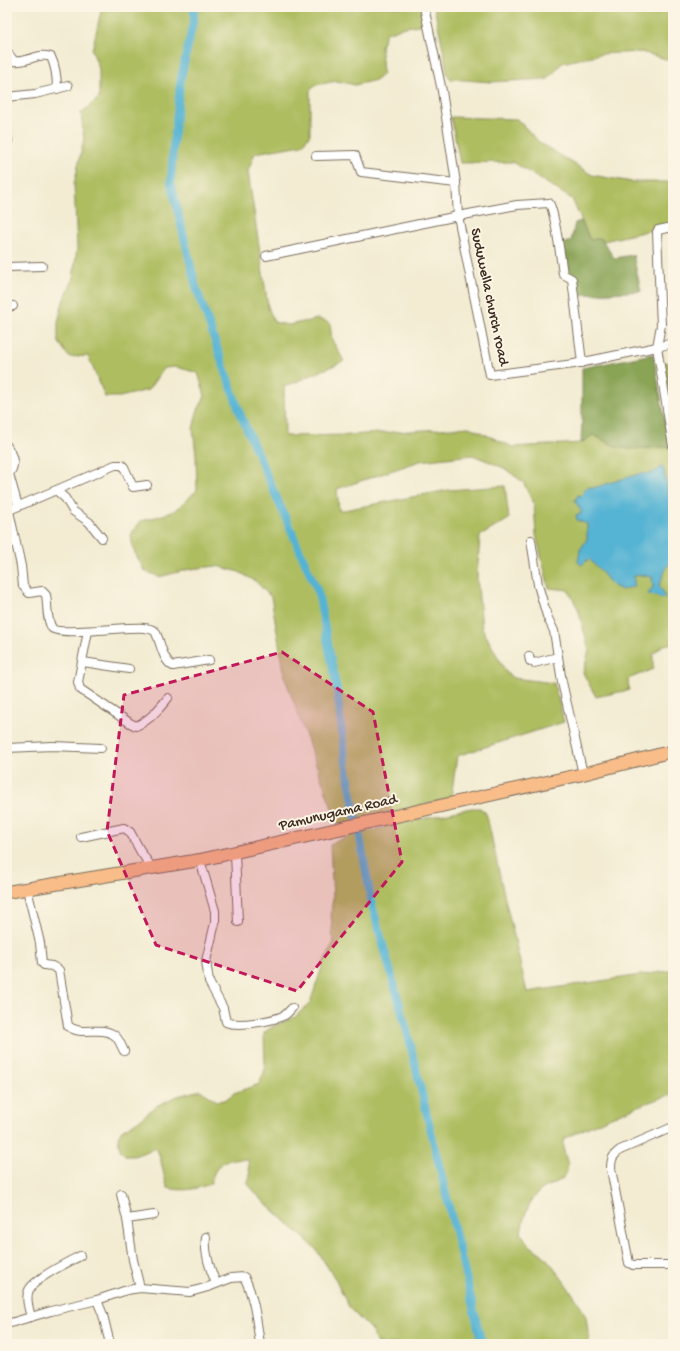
<svg xmlns="http://www.w3.org/2000/svg" width="680" height="1351" viewBox="0 0 680 1351" font-family="'Gochi Hand',sans-serif">
<style>
.green{fill:#aebd60;stroke:#74743f}
.forest{fill:#8aa456;stroke:#62673a}
.water{fill:#55b3d3;stroke:#486e78}
.lines{fill:none;stroke-linecap:round;stroke-linejoin:round}
.canal{stroke:#55b3d3;stroke-width:8}
.minor-casing{stroke:#7b6e5d;stroke-width:10}
.primary-casing{stroke:#7b6e5d;stroke-width:14}
.minor{stroke:#fff;stroke-width:8}
.primary{stroke:#f8bd89;stroke-width:12}
.marked{fill:#c2185b;fill-opacity:0.2;stroke:#c2185b;stroke-width:3;stroke-dasharray:8 5;stroke-linejoin:round}
.labels{text-anchor:middle;dominant-baseline:central;stroke-width:4;stroke-linejoin:round;paint-order:stroke}
.street-label{font-size:15px;fill:#3b2a1e;stroke:#fcf5e5}
</style>
<rect width="100%" height="100%" fill="#fcf5e5"/>
<filter id="ink" filterUnits="userSpaceOnUse"><feTurbulence type="fractalNoise" baseFrequency=".025" numOctaves="2"/><feDisplacementMap in="SourceGraphic" scale="8" xChannelSelector="R" yChannelSelector="G"/><feConvolveMatrix kernelMatrix="1 2 1 2 8 2 1 2 1" color-interpolation-filters="sRGB"/></filter>
<filter id="wash" filterUnits="userSpaceOnUse"><feTurbulence type="fractalNoise" baseFrequency=".012" numOctaves="4" result="noise"/><feDisplacementMap in="SourceGraphic" scale="16" xChannelSelector="R" yChannelSelector="G"/><feGaussianBlur stdDeviation="0.9" result="paint"/><feColorMatrix in="noise" values="0 0 0 0 0 0 0 0 0 0 0 0 0 0 0 0 0 1.4 0 .05"/><feComposite in="paint" operator="in"/></filter>
<g filter="url(#wash)">
<rect width="100%" height="100%" fill="#f3ecd3"/>
<g class="green">
<polygon points="102,7 423,7 426,24 405,27 386,33 381,47 383,74 376,80 355,85 337,81 316,85 310,91 310,135 302,145 255,153 248,171 268,307 274,322 288,325 318,319 330,323 332,340 344,361 284,387 285,436 350,435 469,427 513,447 581,443 593,434 617,447 629,449 670,447 673,472 673,643 664,645 653,654 653,669 628,679 629,690 596,697 583,673 589,650 578,609 568,590 549,588 536,535 534,504 523,482 504,468 473,455 420,461 337,489 339,511 448,490 505,486 509,519 480,536 477,577 482,628 506,672 513,678 554,683 564,722 457,756 451,798 338,825 285,678 271,597 255,581 239,572 217,566 190,569 159,577 144,570 133,549 131,534 141,521 160,516 176,510 197,490 196,455 193,429 197,412 205,396 198,373 176,367 164,368 148,390 120,397 105,397 88,356 69,357 58,341 58,322 63,301 73,280 77,248 74,184 84,139 81,113 99,98 99,69 92,50"/>
<polygon points="434,7 673,7 673,61 641,52 601,54 562,63 548,79 491,82 451,79 447,74 444,53"/>
<polygon points="451,117 517,119 539,142 592,175 632,182 673,182 673,225 604,241 601,238 590,240 572,199 513,162 460,163"/>
<polygon points="673,362 673,418 664,363"/>
<path d="M471 808H480L485 812 487 816 501 881 527 992 648 974 668 971 673 969V1094C636 1106 600 1121 565 1138 564 1140 562 1144 563 1147 564 1155 571 1165 566 1174 561 1182 555 1182 548 1186 530 1195 524 1214 521 1233L528 1244 543 1255 553 1266 579 1303 586 1317 589 1339 586 1344H377L371 1330 350 1309 336 1280 315 1248 260 1198 247 1183 250 1176 248 1160C224 1158 218 1160 210 1184 196 1189 184 1192 168 1188 162 1174 163 1161 156 1148L134 1156H126L120 1150 118 1136 123 1129 138 1121 156 1106 178 1096 200 1090 217 1101 225 1100 234 1093 259 1084 265 1070 264 1033 270 1028 295 1017 310 1003 323 964 333 944 331 912 333 898 330 845 339 840 354 834Z"/>
</g>
<g class="forest">
<polygon points="581,221 590,240 601,238 614,258 633,255 641,291 578,295 576,276 566,272 561,244 571,241 575,223"/>
<polygon points="653,354 670,447 629,449 617,447 593,435 581,443 582,418 582,368"/>
</g>
<polygon class="water" points="663,466 670,501 673,561 667,566 659,586 663,592 665,599 648,594 653,587 652,577 642,575 634,576 634,586 622,590 612,585 600,570 589,559 581,565 578,562 580,550 587,539 587,524 577,520 576,515 582,513 575,501 578,495 582,496 583,492 588,487 593,488 639,474 653,473"/>
<g class="lines">
<g class="canal">
<polyline points="194,7 194,18 181,78 173,146 171,183 196,287 241,416 318,592 337,690 345,758 356,818"/>
<polyline points="359,832 372,905 407,1031 482,1344"/>
</g>
</g>
</g>
<g filter="url(#ink)">
<g class="lines">
<g class="minor-casing">
<g id="minor">
<polyline points="424,7 442,91 456,183 458,216 490,375 574,364 657,347 673,446"/>
<path d="M7 52 14 61C27 63 38 52 51 57 56 67 57 77 57 89"/>
<polyline points="7,97 35,94 68,86"/>
<polyline points="7,135 8,141"/>
<polyline points="316,156 355,155 361,172 456,183"/>
<polyline points="673,227 658,230 657,232 661,325 657,347 673,343"/>
<path d="M266 256 458 216 517 205 549 203C555 210 561 261 563 274L572 279 582 363"/>
<polyline points="7,267 42,266"/>
<polyline points="7,307 13,306"/>
<path d="M7 446C10 451 14 458 13 465 13 468 11 471 9 474L18 506"/>
<polyline points="57,491 65,498 73,511 89,522 102,538"/>
<polyline points="7,511 115,465 122,465 124,467 133,487 147,485"/>
<path d="M9 511 21 566 23 586 29 593 42 591 46 595C48 605 46 619 52 628 57 636 130 626 144 628 148 628 151 629 155 631 161 642 162 660 173 666L209 660"/>
<polyline points="531,540 538,585 547,616 554,631 562,682 583,774"/>
<path d="M88 631 78 682 80 689 130 723 136 726C150 720 159 709 168 698"/>
<polyline points="529,656 530,661 534,663 558,657"/>
<polyline points="83,662 129,669"/>
<polyline points="7,748 52,746 101,748"/>
<polyline points="81,837 124,828 130,832 141,852 152,868"/>
<polyline points="235,853 238,922"/>
<path d="M200 860 215 911V923L206 961 209 982 223 1008 226 1022C239 1027 273 1021 285 1015 288 1013 290 1010 292 1008"/>
<path d="M27 889 40 943 42 963 44 965 52 966 59 970 68 1026C82 1037 100 1025 114 1035 119 1038 121 1046 124 1051"/>
<path d="M673 1127 620 1150C612 1156 611 1160 611 1169L629 1263 633 1265H673"/>
<polyline points="121,1194 127,1219"/>
<path d="M206 1237C204 1253 210 1269 216 1283"/>
<polyline points="140,1288 133,1260 127,1219 154,1215"/>
<polyline points="97,1300 103,1315 110,1344"/>
<path d="M31 1317C29 1309 25 1298 29 1290 35 1278 68 1262 80 1256"/>
<path d="M7 1324 51 1311 97 1300 127 1290 140 1288 190 1292 208 1287 231 1278 244 1277C254 1295 257 1323 260 1344"/>
</g>
</g>
<g class="primary-casing">
<polyline id="primary" points="7,892 200,860 583,774 673,751"/>
</g>
<use href="#minor" class="minor"/>
<use href="#primary" class="primary"/>
</g>
</g>
<path class="marked" d="M282 652 373 712 402 862 297 991 156 945 107 831 124 695Z"/>
<g class="labels">
<g class="street-label">
<text transform="translate(489 297) rotate(78)">Suduwella church road</text>
<text transform="translate(338 813) rotate(-13)">Pamunugama Road</text>
</g>
</g>
<rect width="680" height="1351" fill="none" stroke="#fcf5e5" stroke-width="24"/>
</svg>
